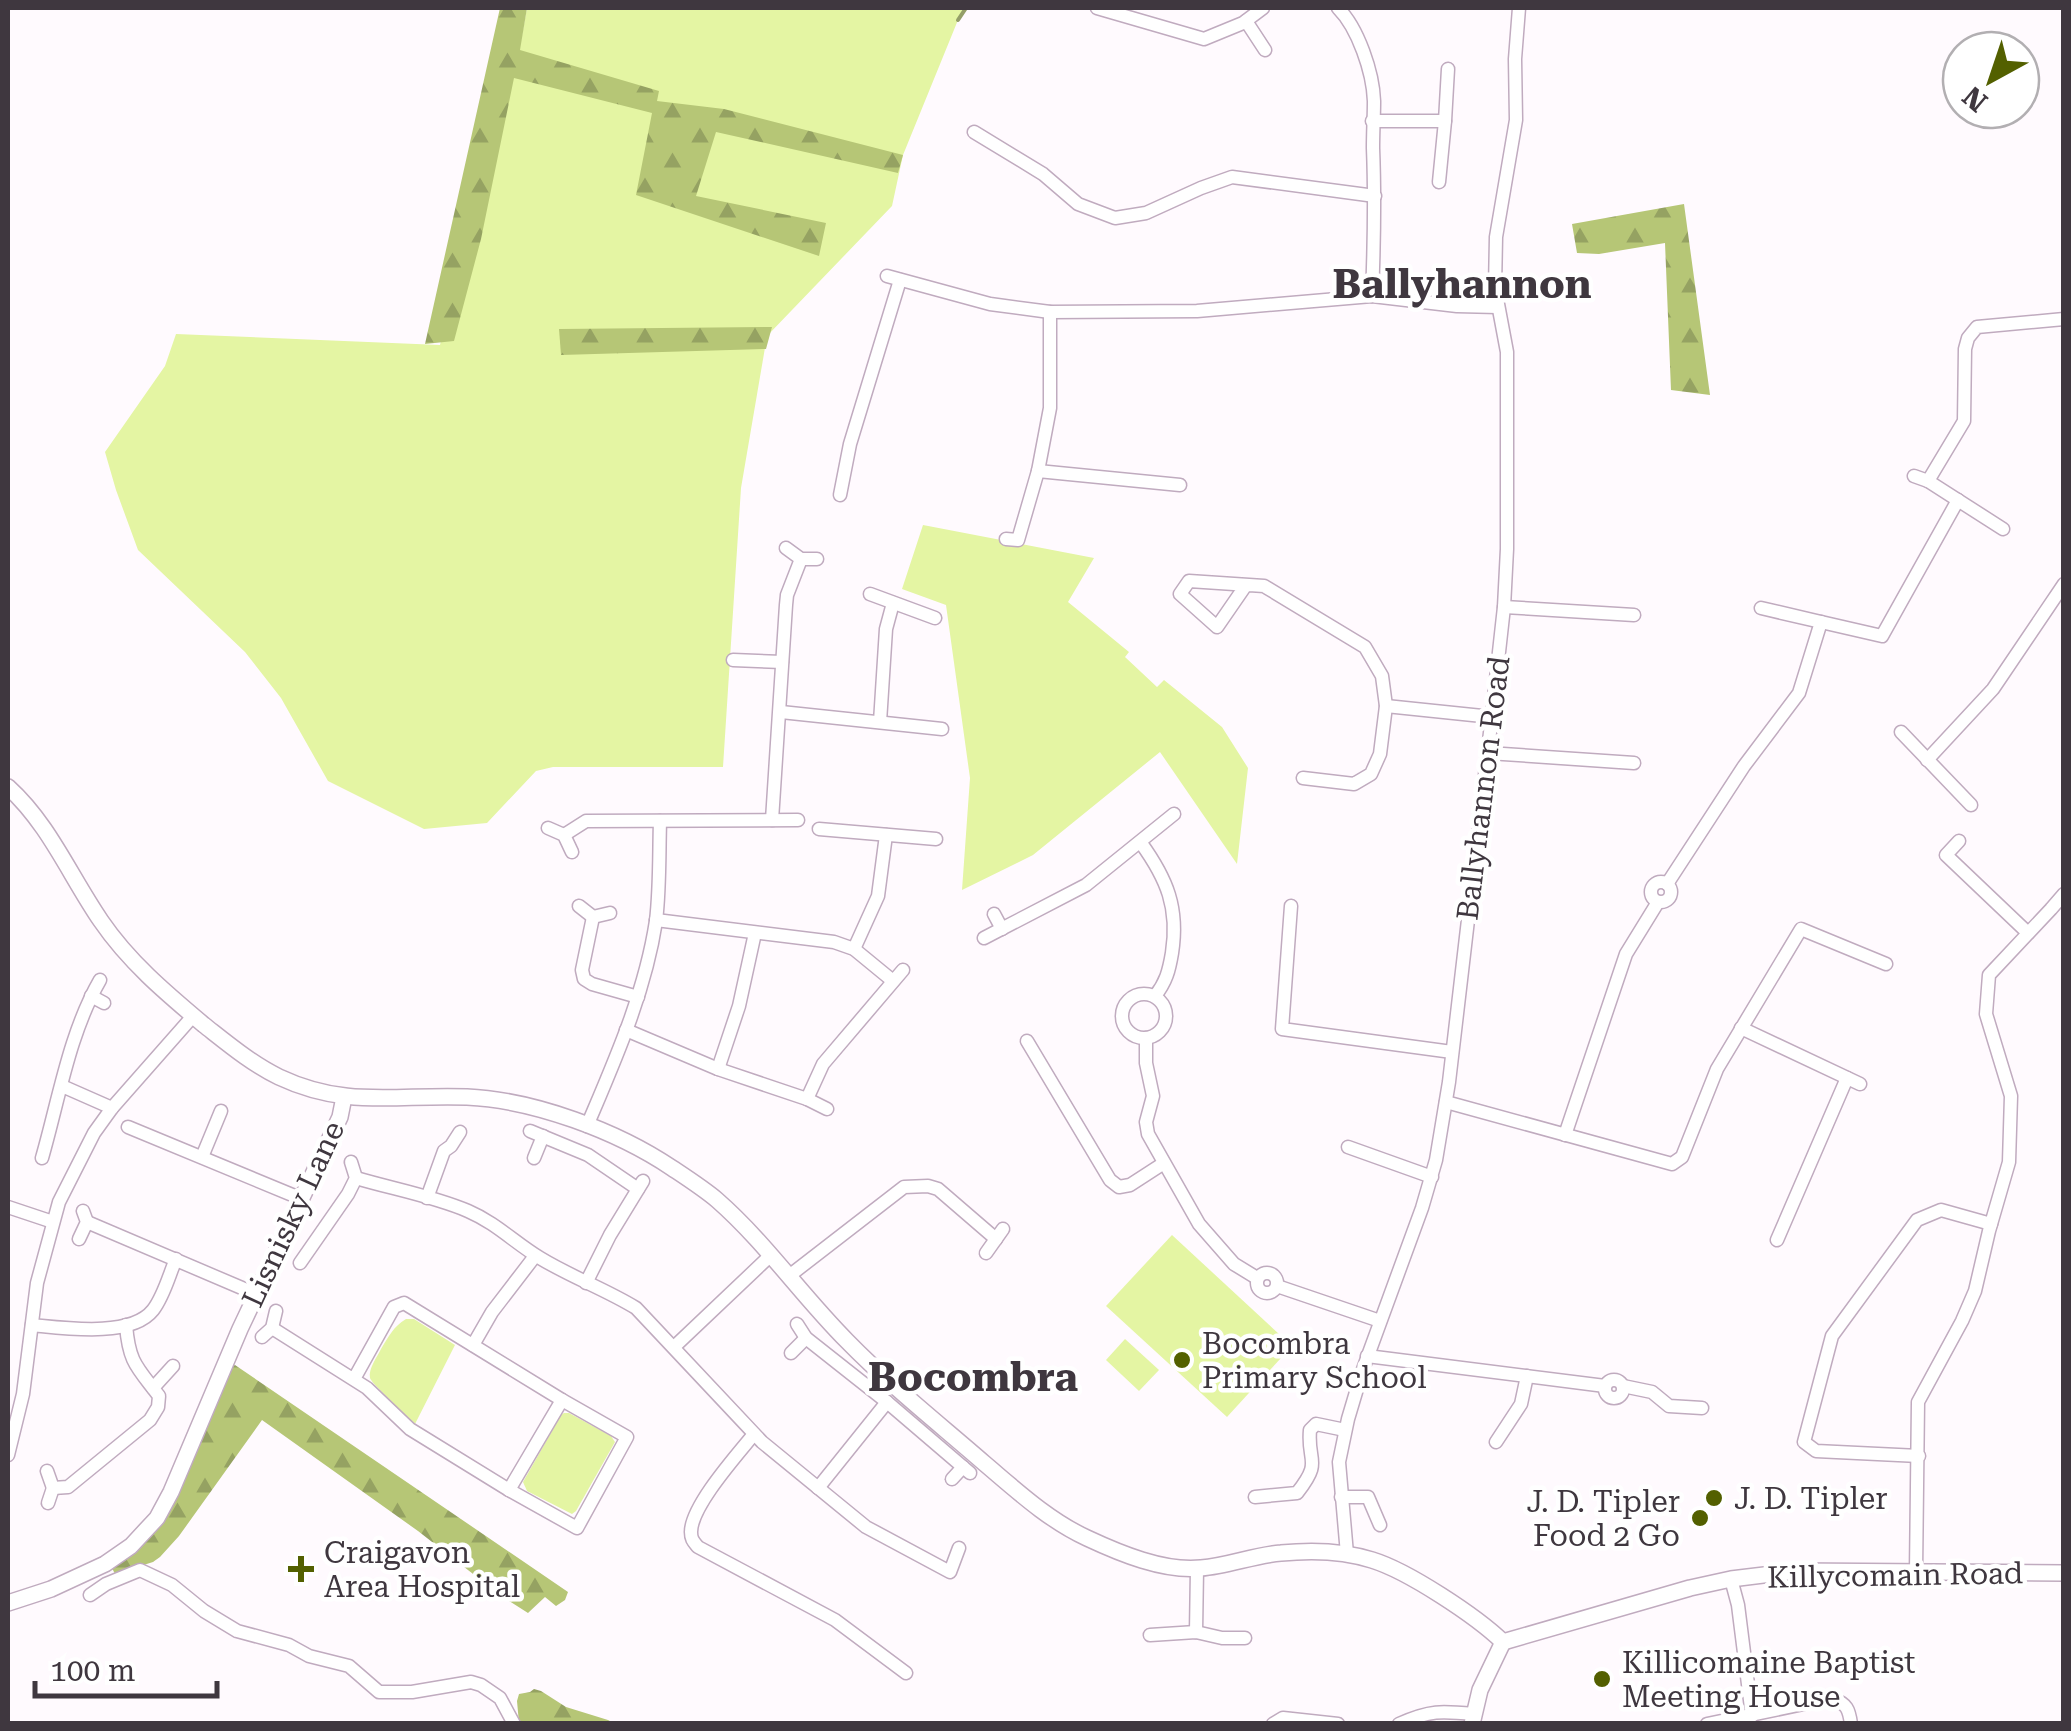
<svg xmlns="http://www.w3.org/2000/svg" width="2071" height="1731" viewBox="0 0 2071 1731" font-family="'Roboto Serif',serif">
<style>
.green{fill:#e4f5a3}
.forest{fill:url(#forest-firs)}
.lines{fill:none;stroke-linecap:round;stroke-linejoin:round}
.stream{stroke:#949e68;stroke-width:4}
.minor-casing{stroke:#c0abbf;stroke-width:15}
.tertiary-casing{stroke:#c0abbf;stroke-width:18}
.minor{stroke:#fff;stroke-width:12}
.tertiary{stroke:#fff;stroke-width:15}
.poi-dot{fill:#536000;stroke:#fff;stroke-width:4}
.labels{text-anchor:middle;dominant-baseline:central;stroke-width:9;stroke-linejoin:round;paint-order:stroke}
.street-label{font-size:30px;fill:#3f373f;stroke:#fff}
.poi-label{font-size:30px;fill:#3f373f;stroke:#fff;text-anchor:start}
.district-label{font-size:40px;font-weight:bold;fill:#3f373f;stroke:#fff}
</style>
<defs>
<pattern id="forest-firs" width="22" height="20" patternUnits="userSpaceOnUse" patternTransform="scale(2.5)"><rect width="22" height="20" fill="#b6c676"/><path d="M5 1l3.5 6h-7zM16 11l3.5 6h-7z" fill="#95a262"/></pattern>
</defs>
<rect width="100%" height="100%" fill="#fffafe"/>
<g class="green">
<polygon points="527,8 968,8 958,20 903,155 892,206 767,336 741,488 723,767 553,767 536,771 487,823 424,829 328,781 281,698 245,652 138,550 116,490 105,452 165,366 176,334 440,345 503,65 517,62"/>
<polygon points="923,525 1094,558 1068,602 1129,652 1125,657 1157,687 1164,680 1222,727 1248,768 1237,864 1160,752 1033,855 962,890 970,778 946,605 902,589"/>
<polygon points="1172,1235 1292,1346 1227,1417 1106,1306"/>
<path d="M406 1319H414L455 1345 415 1424C408 1417 370 1382 370 1378 368 1369 377 1357 381 1349 389 1336 393 1327 406 1319Z"/>
<polygon points="1125,1339 1159,1370 1139,1391 1106,1360"/>
<polygon points="564,1413 569,1413 611,1436 615,1442 576,1511 572,1514 527,1491 523,1482 561,1415"/>
</g>
<g class="forest">
<polygon points="500,8 527,8 520,50 659,91 657,101 724,109 903,155 898,173 716,132 696,196 826,223 819,256 636,195 652,113 514,78 481,239 454,341 425,344"/>
<polygon points="1684,204 1710,395 1671,390 1665,243 1599,254 1577,253 1572,224"/>
<polygon points="772,327 766,349 561,355 559,329"/>
<polygon points="235,1365 568,1592 565,1600 556,1606 545,1597 528,1613 500,1595 418,1531 262,1420 179,1536 160,1557 153,1562 115,1574 111,1566 147,1541 159,1526 231,1367"/>
<polygon points="534,1689 541,1691 566,1707 608,1720 614,1723 519,1723 517,1701 519,1694 530,1692"/>
</g>
<g class="lines">
<polyline class="stream" points="958,20 966,8"/>
<g class="minor-casing">
<g id="minor">
<polyline points="1097,8 1204,39 1243,23 1263,8"/>
<path d="M1338 8C1358 28 1373 72 1374 101 1374 116 1373 132 1373 148 1375 197 1374 247 1372 296"/>
<polyline points="1246,21 1265,50"/>
<polyline points="1372,121 1445,121"/>
<polyline points="974,132 1043,174 1078,204 1115,218 1146,213 1201,188 1232,177 1375,196"/>
<polyline points="1439,182 1445,121 1448,69"/>
<polyline points="887,276 990,304 1050,312 1197,311 1372,296 1457,306 1498,307"/>
<polyline points="1038,471 1180,485"/>
<polyline points="1914,476 1928,481 2003,529"/>
<polyline points="1928,481 1964,421 1965,349 1968,338 1977,327 2064,319"/>
<polyline points="840,495 850,444 900,280"/>
<polyline points="1006,539 1018,540 1038,471 1050,408 1050,312"/>
<polyline points="786,548 801,559 817,559"/>
<polyline points="1246,585 1217,627 1180,594 1189,581 1264,586 1365,647 1382,676 1386,706 1380,754 1371,774 1354,784 1303,778"/>
<polyline points="870,594 935,618"/>
<polyline points="1504,607 1634,615"/>
<polyline points="1821,622 1882,636 1958,500"/>
<polyline points="733,660 782,662"/>
<polyline points="1386,706 1492,717"/>
<polyline points="781,712 942,729"/>
<polyline points="880,722 886,629 893,603"/>
<polyline points="1901,732 1971,805"/>
<polyline points="1488,753 1634,763"/>
<polyline points="1927,760 1993,689 2064,584"/>
<polyline points="772,820 786,605 787,595 801,559"/>
<polyline points="548,828 564,835 572,852"/>
<polyline points="819,829 936,839"/>
<polyline points="564,835 586,821 798,820"/>
<polyline points="1959,841 1946,855 2028,933"/>
<path d="M1141 843C1167 879 1179 908 1172 953 1169 971 1166 982 1155 996"/>
<circle cx="1661" cy="892" r="10"/>
<polyline points="1667,884 1744,766 1799,693 1821,622 1761,608"/>
<polyline points="579,906 593,917 610,913"/>
<polyline points="1291,906 1282,1029 1452,1052"/>
<polyline points="994,914 1002,929"/>
<polyline points="593,917 582,970 584,979 592,984 638,997"/>
<polyline points="656,920 834,942 854,949 893,981"/>
<polyline points="984,938 1086,885 1174,814"/>
<polyline points="854,949 878,896 886,835"/>
<circle cx="1144" cy="1016" r="22"/>
<polyline points="91,996 104,1003"/>
<polyline points="1741,1028 1860,1084"/>
<polyline points="626,1030 718,1069 807,1099 827,1109"/>
<polyline points="1146,1038 1146,1063 1153,1096 1146,1122 1148,1134 1199,1224 1234,1264 1257,1278"/>
<polyline points="1027,1041 1110,1180 1119,1187 1130,1185 1164,1163"/>
<polyline points="718,1069 739,1006 755,933"/>
<polyline points="62,1086 112,1108"/>
<polyline points="807,1099 823,1064 903,970"/>
<polyline points="1446,1102 1672,1164 1682,1157 1717,1069 1801,929 1886,964"/>
<path d="M587 1126C615 1060 645 993 656 921 660 888 659 854 660 821"/>
<polyline points="128,1127 302,1199"/>
<polyline points="530,1131 588,1155 638,1189"/>
<polyline points="1565,1135 1626,954 1658,902"/>
<polyline points="1348,1147 1432,1177"/>
<polyline points="202,1157 221,1111"/>
<path d="M42 1158C59 1099 69 1034 100 980"/>
<polyline points="534,1158 543,1136"/>
<path d="M356 1178C393 1189 433 1196 468 1211 496 1223 515 1243 540 1258 571 1277 605 1289 636 1308L762 1442 866 1527 950 1572 959 1548"/>
<polyline points="427,1198 444,1151 451,1146 460,1132"/>
<polyline points="8,1207 53,1222"/>
<polyline points="87,1222 256,1294"/>
<polyline points="79,1239 87,1222 83,1211"/>
<polyline points="1777,1240 1847,1078"/>
<polyline points="986,1253 1003,1229"/>
<polyline points="300,1263 348,1194 356,1178 351,1162"/>
<circle cx="1267" cy="1283" r="10"/>
<polyline points="789,1276 904,1187 928,1186 938,1189 996,1239"/>
<polyline points="586,1283 610,1235 643,1181"/>
<polyline points="1277,1286 1380,1321"/>
<polyline points="797,1324 806,1338 887,1402 970,1473"/>
<path d="M32 1325C64 1328 131 1338 153 1310 164 1296 169 1275 176 1259"/>
<polyline points="272,1328 367,1388 410,1429 509,1490 577,1528 627,1437 562,1400 404,1303 394,1307 354,1379"/>
<polyline points="262,1337 272,1328 276,1311"/>
<polyline points="473,1345 492,1312 535,1256"/>
<polyline points="674,1347 771,1255"/>
<polyline points="791,1353 806,1338"/>
<polyline points="1367,1356 1605,1386"/>
<circle cx="1614" cy="1389" r="9"/>
<polyline points="1623,1386 1652,1392 1669,1406 1702,1408"/>
<polyline points="153,1388 173,1366"/>
<path d="M754 1434C737 1455 691 1506 691 1532 691 1540 694 1542 698 1547L835 1620 906 1673"/>
<polyline points="1496,1442 1521,1404 1527,1376"/>
<polyline points="8,1455 23,1394 37,1283 59,1202 94,1133 112,1108 193,1016"/>
<polyline points="1919,1456 1816,1451 1804,1442 1832,1336 1917,1220 1941,1210 1991,1224"/>
<path d="M47 1471 53 1488 68 1487 150 1420 158 1407 159 1396C137 1367 129 1363 126 1325"/>
<polyline points="952,1479 963,1467"/>
<polyline points="818,1488 887,1402"/>
<polyline points="509,1490 562,1400"/>
<path d="M1255 1497 1297 1493C1323 1460 1307 1463 1310 1430L1316 1424 1345 1430"/>
<polyline points="1341,1497 1368,1497 1380,1525"/>
<polyline points="48,1503 53,1488"/>
<polyline points="1347,1554 1339,1462 1348,1419 1362,1372 1422,1208 1436,1160 1449,1082 1491,724 1504,607 1507,549 1507,352 1495,288 1496,237 1516,120 1515,59 1519,8"/>
<polyline points="1916,1572 1918,1402 1962,1321 1975,1291 1989,1231 2009,1162 2011,1096 1986,1014 1989,975 2051,909 2064,894"/>
<polyline points="1731,1579 1738,1605 1752,1716"/>
<polyline points="90,1595 106,1584 140,1570 172,1585 204,1611 237,1631 289,1645 309,1656 349,1666 379,1692 412,1692 471,1682 481,1685 500,1698 514,1724"/>
<polyline points="1196,1632 1197,1569"/>
<polyline points="1150,1635 1196,1632 1222,1638 1245,1638"/>
<polyline points="1273,1724 1283,1718 1338,1724"/>
<path d="M1399 1724C1430 1710 1441 1711 1474 1714"/>
<path d="M1707 1724 1832 1698C1847 1704 1849 1709 1851 1724"/>
</g>
</g>
<g class="tertiary-casing">
<g id="tertiary">
<path d="M8 787C49 824 70 876 101 921 129 962 166 993 204 1025 227 1043 252 1064 279 1077 347 1109 397 1094 467 1097 534 1100 617 1131 672 1168 687 1178 704 1189 717 1200 765 1242 802 1296 847 1341 890 1385 938 1423 984 1463 1016 1490 1048 1520 1087 1538 1119 1553 1164 1572 1201 1568 1228 1566 1254 1555 1281 1553 1311 1550 1344 1551 1372 1560 1408 1571 1476 1616 1503 1642"/>
<polyline points="8,1603 51,1589 105,1564 131,1546 157,1518 171,1492 240,1329 340,1117 344,1097"/>
<polyline points="1503,1642 1690,1588 1731,1579 1796,1571 2064,1573"/>
<polyline points="1472,1724 1480,1690 1503,1642"/>
</g>
</g>
<use href="#minor" class="minor"/>
<use href="#tertiary" class="tertiary"/>
</g>
<g class="poi-dot">
<circle cx="1182" cy="1360" r="10"/>
<circle cx="1714" cy="1498" r="10"/>
<circle cx="1700" cy="1518" r="10"/>
<path d="M296 1554h10v10h10v10h-10v10h-10v-10h-10v-10h10z"/>
<circle cx="1602" cy="1679" r="10"/>
</g>
<g class="labels">
<g class="street-label">
<text transform="translate(1483 788) rotate(-83)">Ballyhannon Road</text>
<text transform="translate(293 1214) rotate(-65)">Lisnisky Lane</text>
<text transform="translate(1895 1575) rotate(-1)">Killycomain Road</text>
</g>
<g class="poi-label">
<text x="1202" y="1343">Bocombra<tspan x="1202" dy="34">Primary School</tspan></text>
<text x="1734" y="1498">J. D. Tipler</text>
<text x="1680" y="1501" text-anchor="end">J. D. Tipler<tspan x="1680" dy="34">Food 2 Go</tspan></text>
<text x="324" y="1552">Craigavon<tspan x="324" dy="34">Area Hospital</tspan></text>
<text x="1622" y="1662">Killicomaine Baptist<tspan x="1622" dy="34">Meeting House</tspan></text>
</g>
<g class="district-label">
<text x="1462" y="284">Ballyhannon</text>
<text x="973" y="1377">Bocombra</text>
</g>
</g>
<rect width="2071" height="1731" fill="none" stroke="#3f373f" stroke-width="20"/>
<g transform="translate(1991 80) rotate(220)"><circle r="48" fill="#ffffff" stroke="#b2afb2" stroke-width="2.5"/>
<path d="M0-8L18 38L0 25L-18 38Z" fill="#536000"/>
<text y="-15" font-size="28" font-weight="bold" text-anchor="middle" fill="#3f373f">N</text>
</g>
<path d="M35 1681v15h182v-15" fill="none" stroke="#3f373f" stroke-width="5"/>
<text x="50" y="1681" font-size="30" fill="#3f373f" stroke="#ffffff" stroke-width="8" paint-order="stroke">100 m</text>
</svg>
